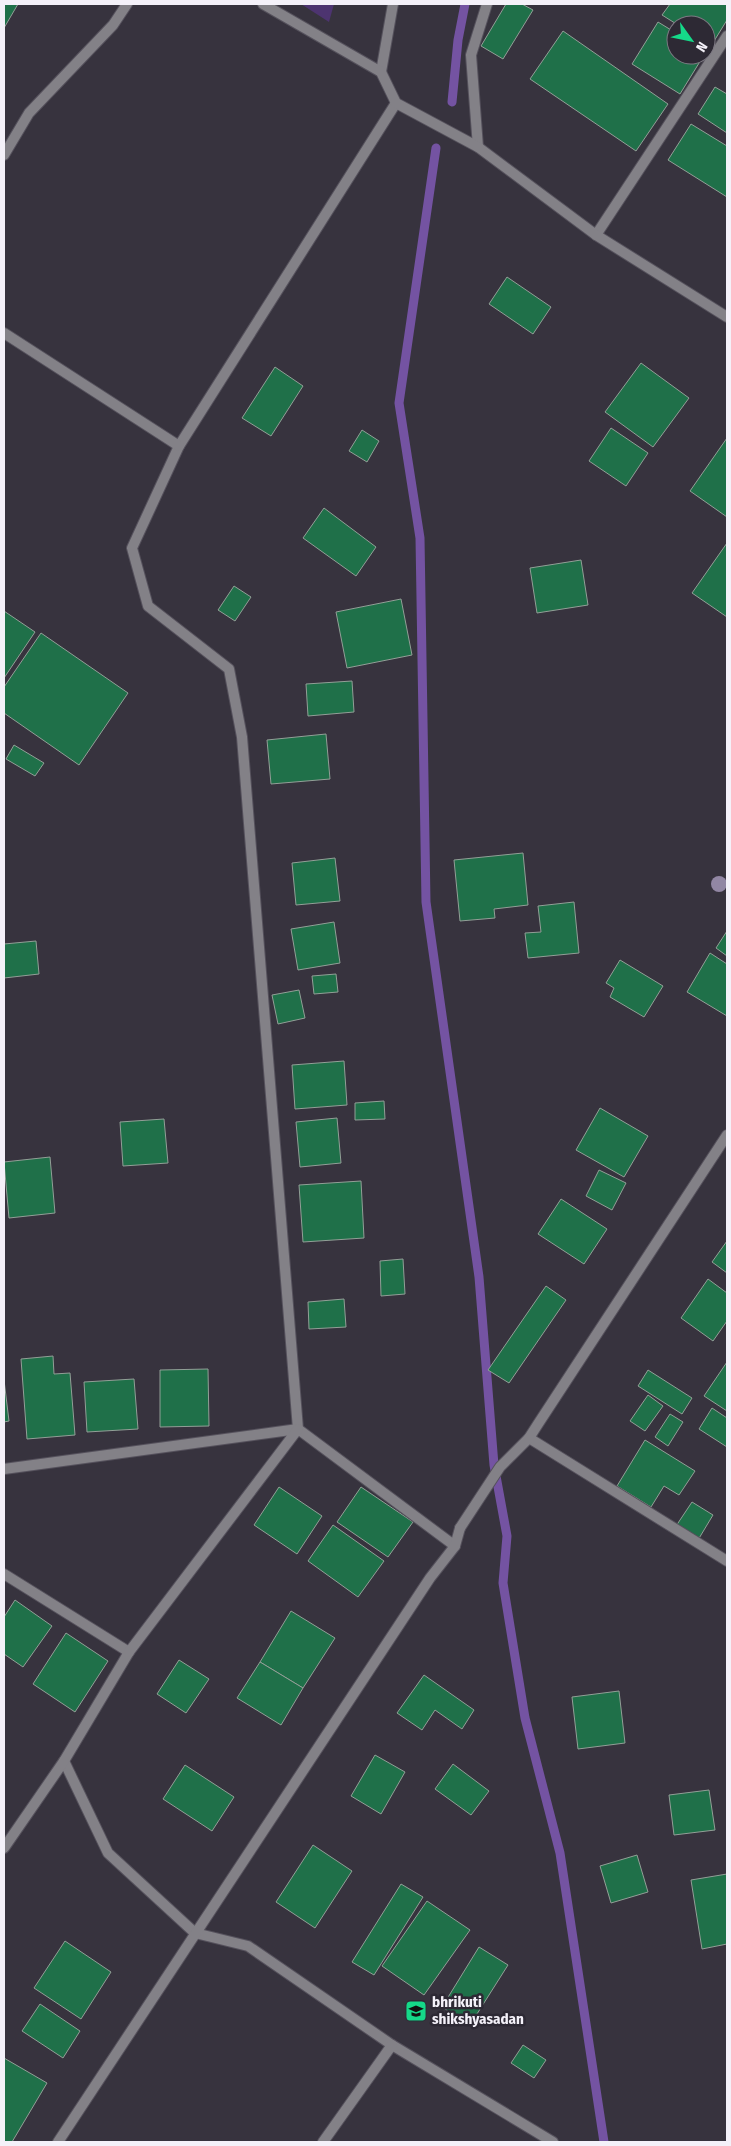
<svg xmlns="http://www.w3.org/2000/svg" width="731" height="2146" viewBox="0 0 731 2146" font-family="'Fira Sans Condensed',sans-serif">
<style>
.green{fill:#4d3470}
.lines{fill:none;stroke-linecap:round;stroke-linejoin:round}
.stream{stroke:#7453a2;stroke-width:9}
.building{fill:#1f7049;stroke:#929f97}
.minor-casing{stroke:#55515c;stroke-width:12}
.tertiary-casing{stroke:#55515c;stroke-width:12}
.minor{stroke:#838187;stroke-width:10}
.tertiary{stroke:#838187;stroke-width:10}
.tree{fill:#9287a4}
.labels{text-anchor:middle;dominant-baseline:central;stroke-width:5;stroke-linejoin:round;paint-order:stroke}
.poi-label{font-size:15px;font-weight:bold;fill:#f4f1f9;stroke:#2d2934;text-anchor:start}
</style>
<rect width="100%" height="100%" fill="#37333e"/>
<polygon class="green" points="301,4 334,4 329,22"/>
<g class="lines">
<g class="stream">
<polyline points="452,102 458,40 465,4"/>
<polyline points="436,148 399,403 420,538 426,902 479,1277 494,1465 507,1536 503,1583 525,1718 560,1853 604,2142"/>
</g>
</g>
<g class="building">
<polygon points="4,4 18,4 4,28"/>
<polygon points="506,4 522,4 533,10 503,59 481,46"/>
<polygon points="670,4 727,4 727,20 711,46 706,43 706,25 678,25 662,15"/>
<polygon points="658,22 676,33 676,55 704,55 680,94 632,64"/>
<polygon points="563,31 668,104 636,151 530,79"/>
<polygon points="715,87 727,94 727,133 698,114"/>
<polygon points="691,124 727,146 727,197 668,160"/>
<polygon points="507,277 551,307 533,334 489,304"/>
<polygon points="641,363 689,398 653,447 605,412"/>
<polygon points="275,367 303,386 271,436 242,418"/>
<polygon points="611,428 648,453 626,486 589,461"/>
<polygon points="362,430 379,441 367,462 349,451"/>
<polygon points="727,438 727,517 690,491"/>
<polygon points="324,508 376,547 356,576 303,538"/>
<polygon points="727,543 727,617 692,593"/>
<polygon points="581,560 588,605 537,613 530,568"/>
<polygon points="234,586 251,597 235,621 218,610"/>
<polygon points="401,599 412,655 347,668 336,612"/>
<polygon points="4,611 35,632 4,678"/>
<polygon points="41,633 128,693 79,765 4,713 4,687"/>
<polygon points="352,681 354,712 308,716 306,684"/>
<polygon points="326,734 330,779 271,784 267,740"/>
<polygon points="14,745 44,763 35,776 6,759"/>
<polygon points="523,853 528,905 494,909 495,918 460,921 454,860"/>
<polygon points="335,858 340,901 296,905 292,863"/>
<polygon points="574,902 579,953 528,958 525,933 541,932 538,906"/>
<polygon points="334,922 340,963 298,970 291,929"/>
<polygon points="727,931 727,956 716,948"/>
<polygon points="36,941 39,974 4,978 4,944"/>
<polygon points="710,953 727,964 727,1016 687,992"/>
<polygon points="620,960 663,986 644,1017 610,997 614,988 606,983"/>
<polygon points="336,974 338,992 314,994 312,976"/>
<polygon points="299,990 305,1018 278,1024 272,995"/>
<polygon points="344,1061 347,1105 295,1109 292,1065"/>
<polygon points="384,1101 385,1119 355,1120 355,1103"/>
<polygon points="600,1108 648,1136 624,1177 576,1150"/>
<polygon points="337,1118 341,1163 300,1167 296,1122"/>
<polygon points="164,1119 168,1163 123,1166 120,1122"/>
<polygon points="50,1157 55,1213 9,1218 4,1162"/>
<polygon points="599,1170 626,1183 612,1210 586,1196"/>
<polygon points="361,1181 364,1238 303,1242 299,1185"/>
<polygon points="561,1199 607,1229 584,1264 538,1234"/>
<polygon points="727,1241 727,1273 712,1262"/>
<polygon points="403,1259 405,1294 381,1296 380,1261"/>
<polygon points="708,1279 727,1293 727,1321 713,1341 681,1318"/>
<polygon points="546,1286 566,1300 509,1383 488,1370"/>
<polygon points="344,1299 346,1327 309,1329 308,1302"/>
<polygon points="53,1356 54,1374 70,1373 75,1435 27,1439 21,1359"/>
<polygon points="727,1362 727,1411 704,1396"/>
<polygon points="208,1369 209,1426 160,1427 160,1370"/>
<polygon points="648,1370 692,1398 682,1414 638,1386"/>
<polygon points="134,1379 138,1429 87,1432 84,1382"/>
<polygon points="4,1380 9,1421 4,1422"/>
<polygon points="648,1395 663,1406 645,1431 630,1421"/>
<polygon points="712,1408 727,1418 727,1447 699,1429"/>
<polygon points="670,1414 683,1422 668,1446 655,1437"/>
<polygon points="645,1440 695,1471 679,1495 664,1486 651,1507 617,1486"/>
<polygon points="279,1487 322,1516 297,1554 254,1525"/>
<polygon points="361,1487 413,1522 388,1557 337,1522"/>
<polygon points="692,1502 713,1515 698,1540 676,1526"/>
<polygon points="333,1525 384,1561 358,1597 308,1561"/>
<polygon points="15,1600 52,1626 23,1667 4,1654 4,1617"/>
<polygon points="291,1611 335,1638 303,1688 260,1662"/>
<polygon points="66,1633 108,1661 75,1712 33,1684"/>
<polygon points="179,1660 209,1679 186,1713 157,1694"/>
<polygon points="260,1662 303,1688 281,1725 237,1698"/>
<polygon points="424,1675 474,1710 462,1729 435,1710 422,1730 397,1713"/>
<polygon points="619,1691 625,1743 578,1749 572,1697"/>
<polygon points="375,1755 405,1772 381,1814 351,1796"/>
<polygon points="453,1764 489,1791 471,1815 435,1789"/>
<polygon points="185,1765 234,1797 212,1831 163,1799"/>
<polygon points="709,1790 715,1830 674,1835 669,1795"/>
<polygon points="313,1845 352,1871 315,1928 276,1902"/>
<polygon points="637,1855 648,1892 611,1903 600,1866"/>
<polygon points="727,1874 727,1944 702,1949 691,1880"/>
<polygon points="401,1884 423,1897 374,1975 352,1962"/>
<polygon points="427,1901 470,1930 424,1995 382,1966"/>
<polygon points="65,1941 111,1972 81,2019 34,1988"/>
<polygon points="479,1947 508,1965 470,2025 442,2007"/>
<polygon points="40,2004 80,2031 63,2058 22,2031"/>
<polygon points="523,2045 546,2060 534,2078 511,2063"/>
<polygon points="4,2058 47,2083 12,2142 4,2142"/>
</g>
<g class="lines">
<g class="minor-casing">
<g id="minor">
<polyline points="381,72 393,4"/>
<polyline points="396,103 179,446 132,548 148,606 229,669 242,737 298,1429 455,1546"/>
<polyline points="478,147 471,55 487,4"/>
<polyline points="4,155 29,113 113,25 127,4"/>
<polyline points="596,235 727,36"/>
<polyline points="4,333 179,446"/>
<polyline points="529,1438 727,1561"/>
<polyline points="4,1469 298,1429"/>
<polyline points="460,1528 500,1467 529,1438 538,1424 727,1135"/>
<polyline points="4,1574 129,1652"/>
<polyline points="64,1761 108,1853 195,1933 248,1946 392,2045 553,2142"/>
<polyline points="4,1848 64,1761 129,1652 298,1429"/>
<polyline points="323,2142 392,2045"/>
</g>
</g>
<g class="tertiary-casing">
<g id="tertiary">
<polyline points="263,4 381,72 396,103 478,147 596,235 727,317"/>
<polyline points="58,2142 430,1578 455,1546 460,1528"/>
</g>
</g>
<use href="#minor" class="minor"/>
<use href="#tertiary" class="tertiary"/>
</g>
<circle class="tree" cx="719" cy="884" r="8"/>
<defs>
<g id="school-square" transform="scale(1.125)"><rect x="-9" y="-9" width="18" height="18" rx="4" fill="#15d989" stroke="#2d2934"/><path d="M0-5L7-2L0 1L-7-2ZM-4 1L0 2.5L4 1V4Q0 6-4 4Z" fill="#111"/></g>
</defs>
<g fill-rule="evenodd">
<use href="#school-square" x="416" y="2011"/>
</g>
<g class="labels">
<g class="poi-label">
<text x="432" y="2002">bhrikuti<tspan x="432" dy="17">shikshyasadan</tspan></text>
</g>
</g>
<rect width="731" height="2146" fill="none" stroke="#f4f1f9" stroke-width="10"/>
<g transform="translate(691 40) rotate(123)"><circle r="24" fill="#2d2934" stroke="#7d7983"/>
<path d="M0-4L9 19L0 12L-9 19Z" fill="#15d989"/>
<text y="-8" font-size="14" font-weight="bold" text-anchor="middle" fill="#f4f1f9">N</text>
</g>
</svg>
